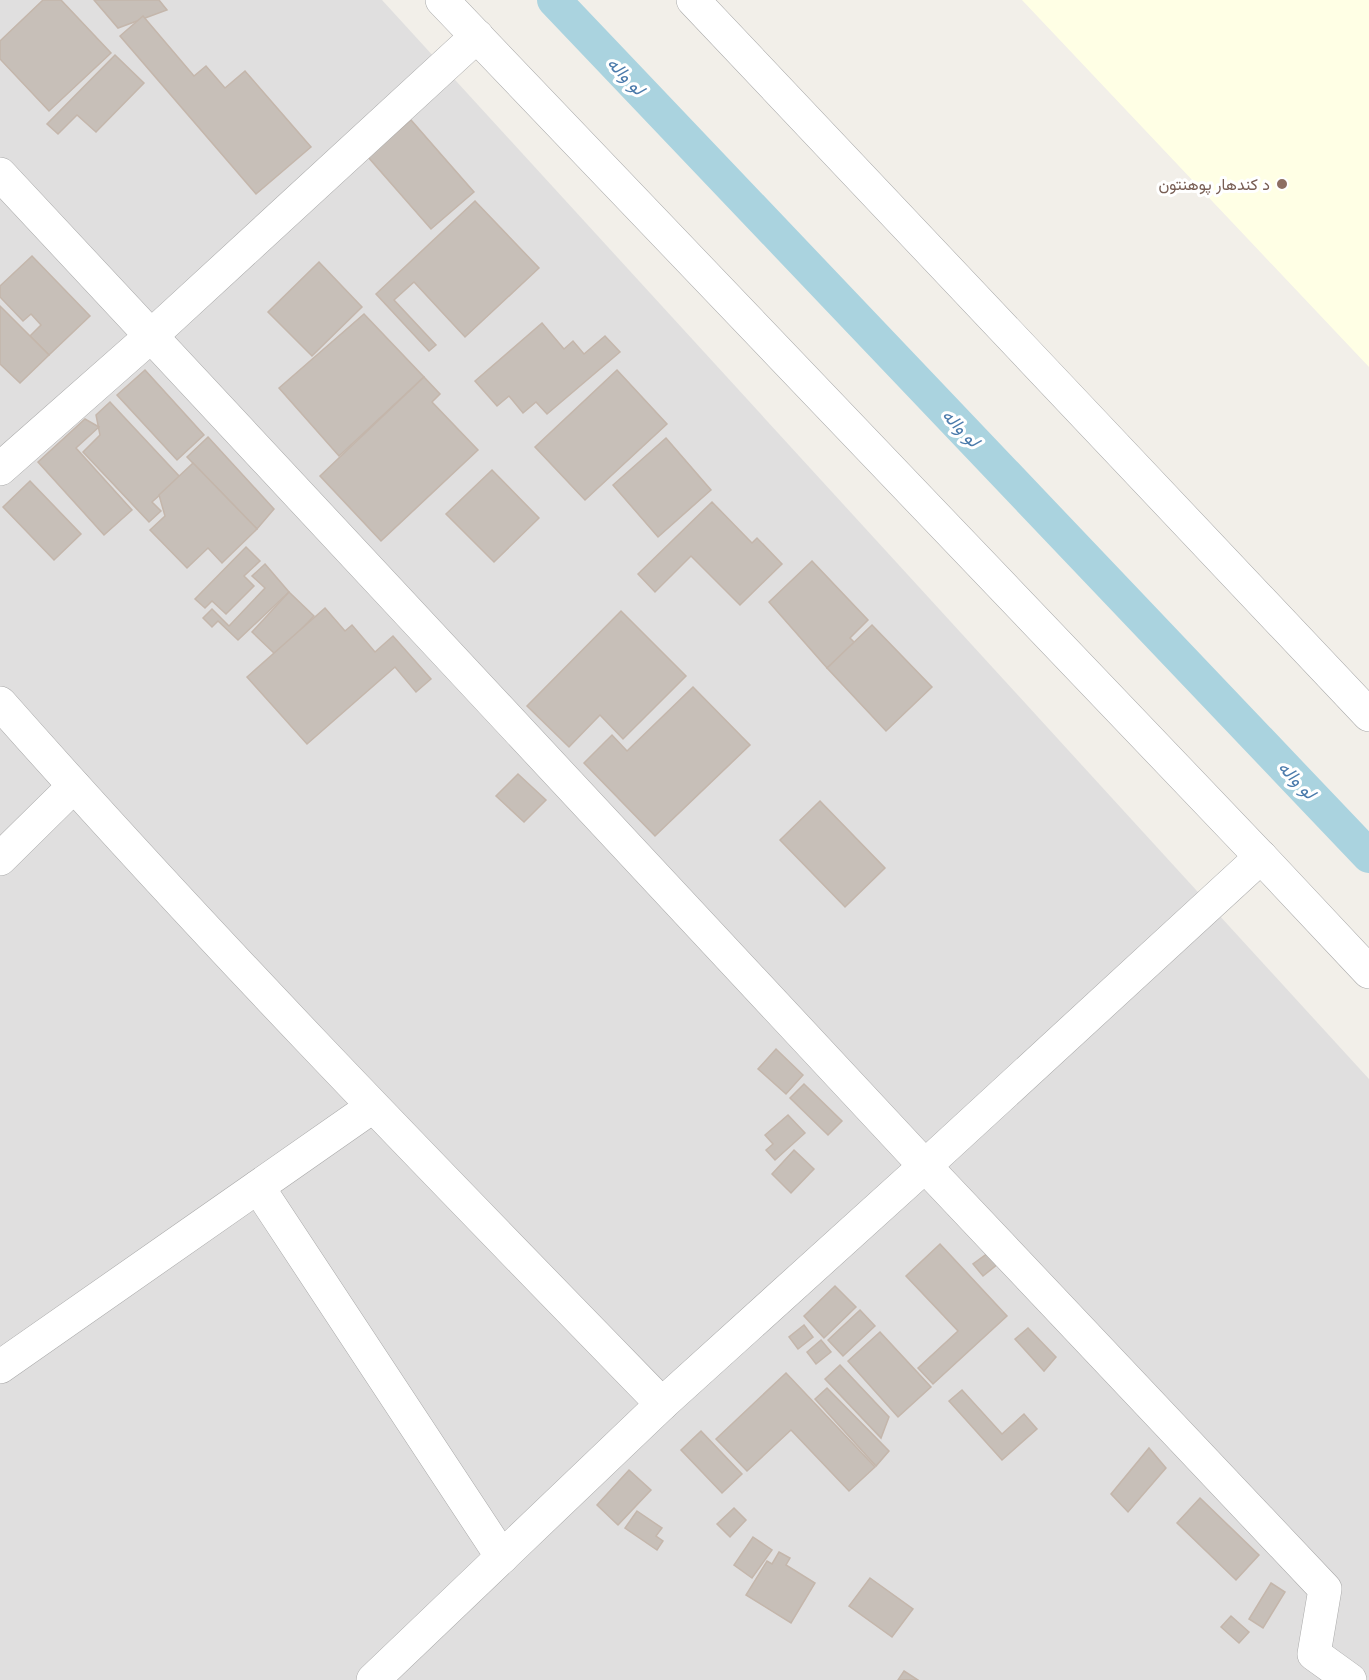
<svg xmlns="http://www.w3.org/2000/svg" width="1369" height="1680" viewBox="0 0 1369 1680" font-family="Helvetica,Vazirmatn,sans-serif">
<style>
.residential{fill:#e0dfdf}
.education{fill:#ffffe5}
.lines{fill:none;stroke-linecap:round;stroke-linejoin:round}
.canal{stroke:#aad3df;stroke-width:34}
.building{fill:#c7bfb8;stroke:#c4b6ab;stroke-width:1.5}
.minor-casing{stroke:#a9a9a9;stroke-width:34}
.minor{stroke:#fff;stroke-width:33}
.education-dot{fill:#8d6e63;stroke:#fff;stroke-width:2}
.labels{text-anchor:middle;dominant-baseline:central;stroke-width:6;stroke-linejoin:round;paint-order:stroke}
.education-label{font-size:16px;fill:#785e54;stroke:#fff;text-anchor:end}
.water-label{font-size:18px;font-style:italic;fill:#4a7aab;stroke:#fff}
</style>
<rect width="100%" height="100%" fill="#f2efe9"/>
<polygon class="residential" points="0,0 382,0 1369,1079 1369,1680 0,1680"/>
<polygon class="education" points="1022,0 1369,0 1369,367"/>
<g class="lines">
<polyline class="canal" points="554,0 1369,856"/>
</g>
<g class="building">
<polygon points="43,0 61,0 111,53 49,111 0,59 0,41"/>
<polygon points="94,0 159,0 167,10 118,28"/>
<polygon points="143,16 194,76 206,66 225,88 245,71 311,147 256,194 120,36"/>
<polygon points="115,55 144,83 96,132 77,115 58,134 47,124"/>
<polygon points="411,120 474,192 431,229 368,157"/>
<polygon points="475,201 539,268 465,337 414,282 394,300 436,345 429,351 376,294"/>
<polygon points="32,256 90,316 49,355 30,336 41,325 31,314 23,321 0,297 0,286"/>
<polygon points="319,262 362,307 312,356 268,312"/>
<polygon points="0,306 49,355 20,383 0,364"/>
<polygon points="364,314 424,377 339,456 279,388"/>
<polygon points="542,323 564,349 573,341 584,354 605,336 620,352 547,414 536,402 523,413 509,396 497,406 475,381"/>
<polygon points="145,370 204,435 177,460 117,395"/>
<polygon points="617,370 667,424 585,500 535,447"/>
<polygon points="424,377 440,394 432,402 478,450 381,541 320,476"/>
<polygon points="110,402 180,477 152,502 161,511 149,522 83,452 100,435 96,415"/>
<polygon points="85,419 99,427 76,448 132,510 104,535 38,462"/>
<polygon points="208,437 274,509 257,529 187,457"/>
<polygon points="666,438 711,490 658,537 613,485"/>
<polygon points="193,463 257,529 222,563 208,548 187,568 150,530 165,516 159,495"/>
<polygon points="492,470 539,518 494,562 446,514"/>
<polygon points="30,481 81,534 54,560 3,507"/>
<polygon points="712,502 752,543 757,538 782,564 740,605 691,556 655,592 638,574"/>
<polygon points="246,547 260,561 244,576 254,586 226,614 212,601 205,608 195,599"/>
<polygon points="812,561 868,620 850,638 857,645 827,668 769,602"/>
<polygon points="265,564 289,592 238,640 218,621 212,627 203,618 212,609 229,626 265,588 252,576"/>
<polygon points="289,592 314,616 276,655 252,632"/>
<polygon points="325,608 345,631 352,625 375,652 393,636 431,679 416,692 395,667 307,744 247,677"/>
<polygon points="621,611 686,676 623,739 600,715 569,747 527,706"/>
<polygon points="872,625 932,687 886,731 827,668"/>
<polygon points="693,687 750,745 655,836 584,763 612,735 627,751"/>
<polygon points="518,774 546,800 524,822 496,796"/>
<polygon points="820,801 885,868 845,907 780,840"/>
<polygon points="776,1049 803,1075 786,1094 758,1069"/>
<polygon points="804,1084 842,1121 828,1135 790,1098"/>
<polygon points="788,1115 805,1133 775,1160 766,1150 773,1144 765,1135"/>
<polygon points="794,1150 814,1169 791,1193 772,1174"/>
<polygon points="940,1244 1007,1316 933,1384 918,1368 958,1331 906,1276"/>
<polygon points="988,1253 998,1264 983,1276 973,1264"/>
<polygon points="835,1286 856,1307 824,1338 804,1316"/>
<polygon points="860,1310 875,1326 843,1356 828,1340"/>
<polygon points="804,1325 813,1337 798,1349 789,1337"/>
<polygon points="1028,1328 1056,1357 1044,1371 1015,1339"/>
<polygon points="880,1332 931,1387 898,1417 848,1361"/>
<polygon points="821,1340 831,1352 816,1364 807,1352"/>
<polygon points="840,1365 889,1417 881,1438 825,1379"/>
<polygon points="786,1373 875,1467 849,1491 791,1430 747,1471 716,1439"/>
<polygon points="827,1388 889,1451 876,1466 815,1399"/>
<polygon points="962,1390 1002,1434 1024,1414 1037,1429 1002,1460 949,1401"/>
<polygon points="701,1431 742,1474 722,1493 681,1450"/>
<polygon points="1149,1448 1166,1468 1128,1512 1111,1494"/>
<polygon points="629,1470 651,1490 618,1525 597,1505"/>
<polygon points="1200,1498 1259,1555 1236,1580 1177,1523"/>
<polygon points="734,1508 746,1520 730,1537 717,1524"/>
<polygon points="637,1511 662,1528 656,1536 663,1541 657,1550 625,1528"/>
<polygon points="753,1537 772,1550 752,1578 734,1565"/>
<polygon points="779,1552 790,1558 786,1565 815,1583 791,1623 746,1595 767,1561 772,1564"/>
<polygon points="870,1578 913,1609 892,1637 849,1606"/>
<polygon points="1271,1583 1285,1592 1263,1628 1249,1619"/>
<polygon points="1231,1616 1249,1632 1239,1643 1221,1627"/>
<polygon points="904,1671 918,1680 898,1680"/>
</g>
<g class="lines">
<g class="minor-casing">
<g id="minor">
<polyline points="442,0 1261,857 1369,972"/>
<polyline points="693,0 1369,715"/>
<polyline points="0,174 925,1166 1325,1589 1314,1654 1350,1680"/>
<polyline points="0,469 151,336 477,36"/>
<path d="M0 703C213 944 438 1174 662 1404"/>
<polyline points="0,859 74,786"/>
<polyline points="258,1187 502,1557"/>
<polyline points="0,1367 372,1107"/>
<polyline points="373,1680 662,1404 925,1166 1261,857"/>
</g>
</g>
<use href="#minor" class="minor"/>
</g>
<circle class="education-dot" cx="1282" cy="184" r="6"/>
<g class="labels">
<g class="education-label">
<text x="1270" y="184">د کندهار پوهنتون</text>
</g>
<g class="water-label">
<text transform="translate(626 76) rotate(46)">لو واله</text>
<text transform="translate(961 428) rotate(46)">لو واله</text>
<text transform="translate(1297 780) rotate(46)">لو واله</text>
</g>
</g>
</svg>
